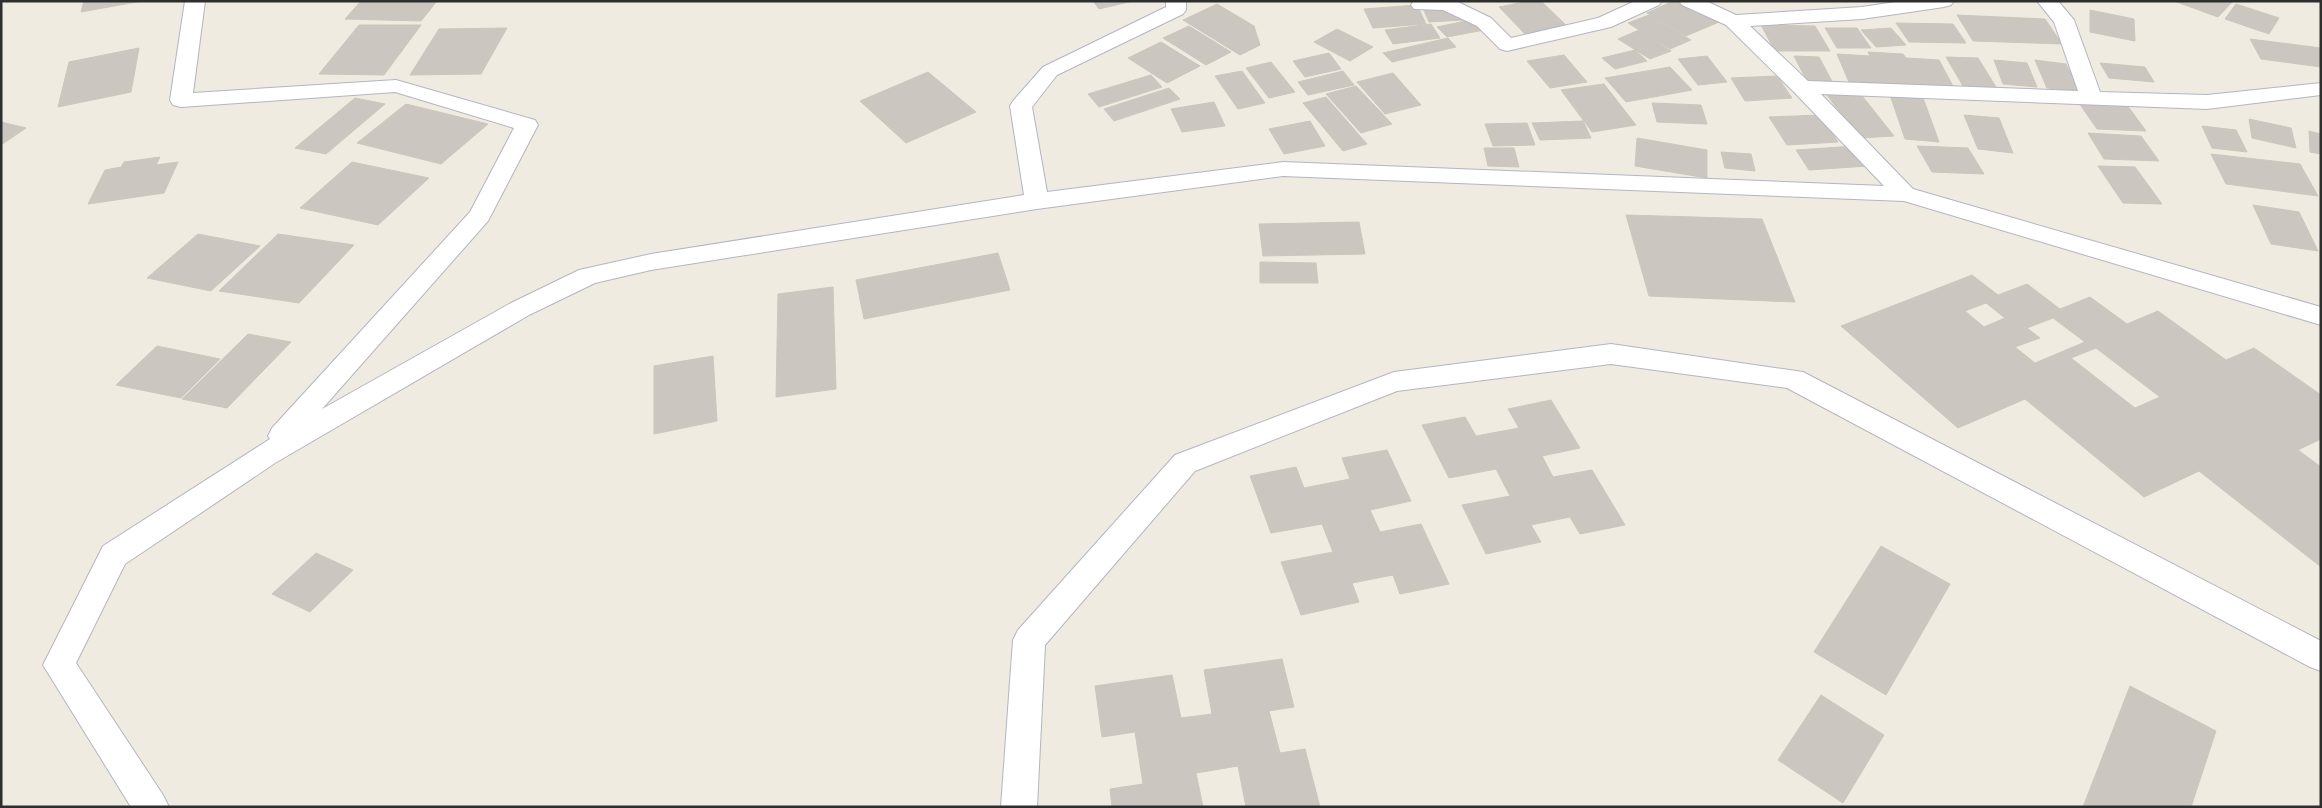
<svg xmlns="http://www.w3.org/2000/svg" width="2322" height="808" viewBox="0 0 2322 808" font-family="'Source Sans 3',sans-serif">
<style>
.building{fill:#cbc7c0;stroke:#cbc7ba;fill-rule:evenodd}
.lines{fill:none;stroke-linecap:round;stroke-linejoin:round}
.minor-casing{stroke:#b4b5c1;stroke-width:2}
.minor{fill:#fff;fill-rule:evenodd}
</style>
<rect width="100%" height="100%" fill="#efebe1"/>
<g class="building">
<polygon points="84,1 142,1 81,12"/>
<polygon points="361,1 437,1 421,21 345,19"/>
<polygon points="1093,1 1133,1 1099,9"/>
<polygon points="1529,1 1541,1 1568,27 1527,36 1499,7"/>
<polygon points="1673,1 1683,1 1719,22 1686,36 1647,13"/>
<polygon points="2174,1 2233,1 2218,17"/>
<polygon points="1217,4 1254,26 1260,45 1240,55 1183,20"/>
<polygon points="2236,4 2279,18 2269,34 2225,19"/>
<polygon points="1417,5 1426,24 1373,28 1364,9"/>
<polygon points="1445,6 1459,11 1463,20 1429,22 1423,8"/>
<polygon points="2090,10 2134,19 2135,41 2090,32"/>
<polygon points="1649,15 1691,40 1670,49 1628,23"/>
<polygon points="1957,15 2045,19 2062,44 1973,41"/>
<polygon points="1475,19 1484,30 1447,37 1437,27"/>
<polygon points="1896,23 1953,24 1966,43 1909,42"/>
<polygon points="1431,24 1440,38 1393,44 1385,30"/>
<polygon points="359,25 421,25 384,75 319,74"/>
<polygon points="1761,25 1815,26 1830,51 1775,51"/>
<polygon points="1189,26 1231,52 1206,65 1163,38"/>
<polygon points="507,28 481,74 410,75 439,29"/>
<polygon points="1825,28 1857,28 1871,48 1837,48"/>
<polygon points="1891,28 1906,45 1876,47 1861,30"/>
<polygon points="1337,29 1373,47 1350,61 1314,42"/>
<polygon points="1639,30 1671,51 1650,59 1618,39"/>
<polygon points="1448,38 1456,47 1392,62 1383,53"/>
<polygon points="2250,39 2321,48 2321,67 2261,59"/>
<polygon points="1161,42 1200,66 1167,83 1128,58"/>
<polygon points="139,48 131,92 58,107 69,62"/>
<polygon points="1635,50 1647,61 1615,69 1602,58"/>
<polygon points="1868,52 1903,54 1906,58 1939,60 1954,88 1849,82 1837,54 1870,56"/>
<polygon points="1329,53 1341,69 1305,77 1293,61"/>
<polygon points="1564,55 1587,82 1550,88 1527,61"/>
<polygon points="1707,56 1727,82 1698,85 1678,59"/>
<polygon points="1794,56 1819,57 1833,83 1808,83"/>
<polygon points="1946,57 1978,58 1996,87 1963,86"/>
<polygon points="1994,60 2027,63 2037,87 2003,84"/>
<polygon points="2035,60 2066,64 2080,91 2047,88"/>
<polygon points="1271,62 1295,92 1269,98 1246,68"/>
<polygon points="2100,63 2145,67 2154,82 2109,78"/>
<polygon points="1670,67 1692,90 1626,102 1605,78"/>
<polygon points="1242,71 1265,103 1238,109 1215,76"/>
<polygon points="1343,71 1354,85 1308,95 1298,82"/>
<polygon points="928,72 976,112 906,143 860,101"/>
<polygon points="1393,73 1421,105 1385,114 1357,82"/>
<polygon points="1151,75 1162,87 1099,107 1088,94"/>
<polygon points="1777,76 1792,98 1745,101 1731,78"/>
<polygon points="1604,84 1636,125 1592,132 1561,90"/>
<polygon points="1356,86 1392,124 1361,133 1326,94"/>
<polygon points="1169,88 1180,99 1114,121 1104,109"/>
<polygon points="1859,92 1894,136 1860,138 1826,94"/>
<polygon points="1889,92 1922,95 1939,142 1905,139"/>
<polygon points="1326,97 1367,144 1343,151 1303,103"/>
<polygon points="355,98 385,104 326,154 295,148"/>
<polygon points="1214,102 1225,126 1182,132 1171,109"/>
<polygon points="1652,103 1701,105 1707,124 1657,122"/>
<polygon points="2079,103 2127,105 2146,131 2097,129"/>
<polygon points="406,104 488,124 441,164 357,143"/>
<polygon points="1820,115 1838,142 1787,145 1769,117"/>
<polygon points="1964,115 1999,118 2013,153 1978,149"/>
<polygon points="2249,119 2291,128 2296,148 2252,138"/>
<polygon points="1310,121 1325,146 1284,154 1269,129"/>
<polygon points="1583,121 1591,138 1540,140 1532,123"/>
<polygon points="1,122 26,128 1,145"/>
<polygon points="1527,123 1535,145 1493,146 1485,124"/>
<polygon points="2202,126 2236,130 2247,152 2212,148"/>
<polygon points="2309,131 2321,134 2321,154 2310,152"/>
<polygon points="2088,133 2141,136 2159,161 2104,159"/>
<polygon points="1637,138 1707,150 1707,178 1635,166"/>
<polygon points="1855,146 1868,166 1809,170 1796,150"/>
<polygon points="1917,146 1968,148 1984,174 1932,172"/>
<polygon points="1484,148 1514,148 1519,167 1488,166"/>
<polygon points="1721,152 1751,154 1755,171 1725,168"/>
<polygon points="2211,154 2300,164 2318,196 2226,184"/>
<polygon points="160,157 156,165 178,162 164,193 88,204 105,170 121,167 124,162"/>
<polygon points="352,162 429,178 378,225 300,208"/>
<polygon points="2098,166 2135,167 2162,204 2123,203"/>
<polygon points="2253,205 2299,212 2318,251 2271,244"/>
<polygon points="1626,215 1762,219 1795,302 1649,296"/>
<polygon points="1359,222 1365,254 1263,256 1259,224"/>
<polygon points="198,234 260,246 211,291 147,278"/>
<polygon points="278,234 354,245 299,303 219,291"/>
<polygon points="998,253 1010,290 864,319 856,280"/>
<polygon points="1260,262 1316,263 1318,283 1260,283"/>
<path d="M1972 275 1998 295 2027 284 2060 309 2090 297 2127 324 2158 311 2226 360 2254 348 2321 395V439L2298 450 2321 467V567L2199 471 2144 497 2025 399 1958 428 1841 326ZM1986 303 2005 318 1984 327 1965 311ZM2053 318 2085 342 2035 363 2015 347 2040 338 2027 328ZM2096 348 2160 397 2135 408 2071 358Z"/>
<polygon points="833,287 836,389 776,397 778,294"/>
<polygon points="248,334 291,342 227,408 182,399"/>
<polygon points="157,346 220,359 181,398 116,385"/>
<polygon points="713,356 717,421 654,434 654,366"/>
<polygon points="1551,400 1580,448 1542,456 1553,477 1592,470 1625,525 1580,534 1570,517 1531,525 1541,542 1486,554 1462,505 1510,496 1496,469 1449,478 1422,425 1465,417 1476,436 1519,428 1508,409"/>
<polygon points="1387,450 1411,501 1370,510 1380,532 1421,524 1449,584 1400,594 1393,575 1352,583 1359,602 1301,615 1281,562 1333,552 1322,524 1271,533 1250,476 1296,467 1304,488 1350,479 1342,458"/>
<polygon points="1881,546 1950,584 1886,695 1814,652"/>
<polygon points="316,553 353,570 310,612 272,594"/>
<polygon points="1282,659 1294,707 1269,711 1280,753 1305,749 1320,807 1246,807 1238,766 1196,773 1203,807 1112,807 1110,789 1143,784 1135,732 1102,737 1095,686 1172,675 1181,718 1212,714 1204,670"/>
<polygon points="2130,686 2216,731 2191,807 2083,807"/>
<polygon points="1821,695 1884,735 1843,803 1778,760"/>
</g>
<g class="lines">
<g class="minor-casing">
<g id="minor">
<polygon points="185,1 205,1 193,93 396,80 535,120 538,125 488,221 322,409 511,303 579,270 651,254 1024,195 1010,106 1013,101 1043,67 1166,7 1166,1 1186,1 1186,10 1183,14 1057,75 1032,107 1047,192 1283,162 1884,186 1794,92 1726,25 1682,5 1679,1 1706,1 1736,15 1862,7 1902,1 1954,1 1951,5 1944,7 1862,19 1750,26 1808,81 2078,91 2054,22 2037,1 2058,1 2074,20 2100,92 2207,95 2321,83 2321,95 2207,109 1821,94 1913,189 2321,307 2321,325 1904,201 1283,176 1037,209 651,270 595,283 529,315 275,463 125,564 76,663 163,795 169,807 131,807 43,665 103,546 270,439 268,436 272,428 470,212 514,128 395,92 181,107 173,105 170,100"/>
<polygon points="1414,1 1456,1 1491,18 1511,38 1598,18 1635,1 1662,1 1659,5 1611,27 1507,51 1500,49 1477,26 1443,10 1414,9 1411,5"/>
<polygon points="1611,344 1803,372 2321,641 2321,671 2310,667 1787,388 1611,364 1397,391 1195,471 1045,645 1037,807 1001,807 1013,640 1018,630 1175,455 1394,372"/>
</g>
</g>
<use href="#minor" class="minor"/>
</g>
<rect width="2322" height="808" fill="none" stroke="#2e2e2e" stroke-width="5"/>
</svg>
